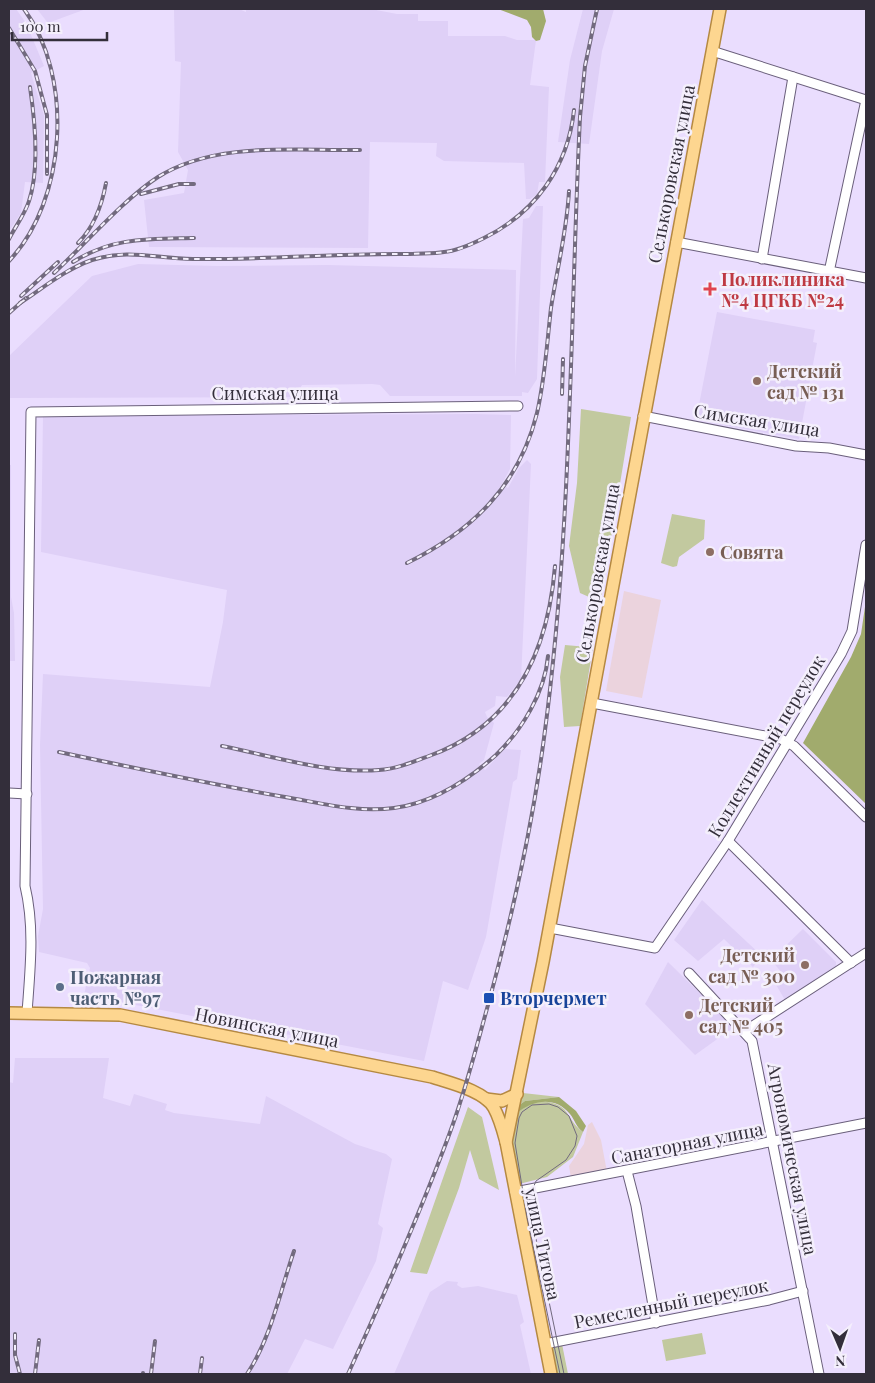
<svg xmlns="http://www.w3.org/2000/svg" width="875" height="1383" viewBox="0 0 875 1383" font-family="'Playfair Display',serif">
<style>
.commercial{fill:#ebd3dd}
.built{fill:#dfd0f7}
.green{fill:#c2c99f}
.forest{fill:#a1ab6d}
.lines{fill:none;stroke-linecap:round;stroke-linejoin:round}
.minor-casing{stroke:#6a5f7b;stroke-width:11}
.major-casing{stroke:#b58942;stroke-width:14}
.minor{stroke:#fff;stroke-width:9}
.major{stroke:#fdd690;stroke-width:11}
.tram{stroke:#726a7e;stroke-width:1}
.rail-casing{stroke:#726a7e;stroke-width:4}
.rail{stroke:#f4effc;stroke-width:2;stroke-dasharray:5.5;stroke-linecap:butt}
.health-dot{fill:#e0444e;stroke:#f4effc;stroke-width:2}
.education-dot{fill:#8d6e63;stroke:#f4effc;stroke-width:2}
.service-dot{fill:#5c6f8a;stroke:#f4effc;stroke-width:2}
.transit-dot{fill:#1a4fb4;stroke:#f4effc;stroke-width:2}
.labels{text-anchor:middle;dominant-baseline:central;stroke-width:5;stroke-linejoin:round;paint-order:stroke}
.street-label{font-size:18px;fill:#332e3a;stroke:#f4effc}
.health-label{font-size:18px;font-weight:bold;fill:#be3a42;stroke:#f4effc;text-anchor:start}
.education-label{font-size:18px;font-weight:bold;fill:#785e54;stroke:#f4effc;text-anchor:start}
.service-label{font-size:18px;font-weight:bold;fill:#4e5e75;stroke:#f4effc;text-anchor:start}
.transit-label{font-size:18px;font-weight:bold;fill:#164399;stroke:#f4effc;text-anchor:start}
</style>
<rect width="100%" height="100%" fill="#eaddfe"/>
<g class="commercial">
<polygon points="624,591 661,600 642,698 606,691"/>
<polygon points="592,1122 601,1140 607,1172 571,1178 569,1166 584,1144 588,1125"/>
</g>
<g class="built">
<polygon points="9,9 16,9 26,23 44,66 31,73 44,116 43,183 25,182 21,213 9,231"/>
<polygon points="37,9 86,9 48,23"/>
<polygon points="174,9 239,9 246,12 246,9 371,9 397,14 418,14 418,21 448,21 448,36 505,36 517,40 536,40 530,85 549,87 545,182 539,182 537,194 530,199 526,199 524,163 444,161 436,156 437,143 370,142 368,248 149,247 144,200 184,193 188,170 178,152 181,62 175,61"/>
<polygon points="583,9 614,9 602,51 589,144 558,142 570,60"/>
<polygon points="536,206 543,206 537,379 528,393 522,392 522,396 390,396 380,385 372,384 302,385 295,397 9,398 9,356 92,276 138,264 217,266 328,265 516,270 515,378 523,219 529,218"/>
<polygon points="717,312 815,330 813,342 817,343 799,439 696,420"/>
<polygon points="476,414 511,415 510,469 502,484 508,488 519,468 527,460 531,464 521,679 507,697 496,696 495,706 485,712 487,717 494,723 484,760 479,764 485,770 505,749 521,750 517,779 513,782 486,937 468,990 443,981 424,1061 84,995 90,968 87,963 39,952 38,936 43,909 40,745 43,674 210,687 223,622 227,590 41,552 43,416"/>
<polygon points="9,465 11,465 11,597 14,613 15,661 9,661"/>
<polygon points="702,900 762,956 753,967 724,939 698,961 674,940"/>
<polygon points="803,929 836,962 836,967 785,1000 775,983 783,974 771,960"/>
<polygon points="668,962 734,1027 695,1055 645,1004"/>
<polygon points="15,1058 109,1058 103,1098 130,1106 134,1094 167,1104 165,1110 174,1113 260,1124 266,1096 355,1144 386,1154 392,1159 378,1224 383,1228 376,1261 333,1349 305,1339 287,1374 9,1374 9,1082 13,1083"/>
<polygon points="447,1281 458,1282 457,1285 462,1288 478,1286 517,1295 524,1322 520,1325 531,1374 394,1374 430,1292"/>
</g>
<g class="green">
<polygon points="581,409 631,417 580,726 564,727 560,677 565,645 588,647 596,600 580,593 569,546 577,483"/>
<polygon points="672,514 705,520 704,539 679,557 677,566 673,567 661,563"/>
<polygon points="523,1093 559,1097 525,1101 518,1106"/>
<path d="M538 1101C573 1103 563 1117 583 1132L573 1157 547 1177 519 1184 512 1143 517 1113 525 1106Z"/>
<polygon points="468,1107 482,1117 499,1190 479,1179 470,1150 459,1188 427,1274 410,1272"/>
<polygon points="702,1333 706,1354 666,1361 662,1340"/>
<polygon points="562,1344 568,1374 555,1374 550,1351 553,1346"/>
</g>
<g class="forest">
<polygon points="498,9 543,9 546,21 540,40 536,41 532,37 531,27 527,20"/>
<polygon points="866,600 866,804 803,743 851,657 861,634"/>
<path d="M559 1097 576 1111 586 1126 583 1132C576 1127 575 1120 570 1114 555 1096 533 1100 517 1113L518 1106 525 1101Z"/>
</g>
<g class="lines">
<g class="minor-casing">
<g id="minor">
<polyline points="712,51 866,100"/>
<polyline points="676,242 866,278"/>
<polyline points="762,259 793,77"/>
<polyline points="829,272 866,100"/>
<polyline points="643,416 796,446 829,448 866,455"/>
<polyline points="592,703 781,739 794,746 866,817"/>
<polyline points="9,793 27,794"/>
<polyline points="728,841 851,963"/>
<polyline points="550,928 655,948 728,841 841,654 852,631 866,545"/>
<polyline points="689,973 752,1041 819,1374"/>
<path d="M27 1013C30 970 35 928 25 886L31 412 518 406"/>
<polyline points="745,1031 866,953"/>
<polyline points="627,1171 636,1206 656,1323"/>
<polyline points="515,1192 866,1123"/>
<polyline points="545,1344 769,1300 803,1291"/>
</g>
</g>
<g class="major-casing">
<g id="major">
<path d="M9 1013 120 1015 432 1077C450 1083 485 1091 494 1108 500 1119 503 1131 506 1142L551 1374"/>
<polyline points="486,1099 502,1101 517,1094"/>
<polyline points="506,1142 543,962 720,9"/>
</g>
</g>
<use href="#minor" class="minor"/>
<use href="#major" class="major"/>
<polyline class="tram" points="560,1374 527,1217 515,1143 519,1118 522,1112 532,1105 549,1104 558,1107 569,1116 577,1136 575,1146 566,1160 536,1181 528,1200 564,1374"/>
<g class="rail-casing">
<g id="rail">
<polyline points="9,28 35,71 47,115 47,174"/>
<polyline points="141,194 179,184 194,184"/>
<path d="M9 239C15 227 25 214 29 201 40 168 35 121 30 87"/>
<path d="M78 243C94 227 102 205 106 183"/>
<path d="M9 261C67 200 74 77 24 9"/>
<path d="M73 262C113 237 148 239 194 238"/>
<path d="M54 273C85 244 124 199 158 177 216 141 294 151 360 150"/>
<polyline points="21,296 58,262"/>
<path d="M20 303C43 288 66 269 92 260 130 248 156 259 193 259 265 260 337 253 410 254 421 253 433 254 444 252 457 251 472 244 484 238 535 213 568 167 574 110"/>
<polyline points="9,313 26,298"/>
<polyline points="562,394 563,359"/>
<path d="M407 563C472 531 519 486 537 413 545 379 547 342 551 308 557 269 567 230 569 191"/>
<path d="M222 746C272 756 327 774 379 770 396 769 413 762 429 756 515 725 548 652 555 566"/>
<path d="M59 752C134 768 210 784 285 797 321 803 357 813 394 808 433 803 468 780 496 755 522 730 545 692 548 656"/>
<polyline points="15,1334 15,1355 20,1374"/>
<polyline points="35,1374 39,1340"/>
<polyline points="143,1374 143,1373"/>
<polyline points="151,1374 155,1341"/>
<polyline points="200,1374 202,1358"/>
<path d="M247 1374C271 1338 280 1292 294 1251"/>
<path d="M348 1374C384 1295 419 1216 449 1135 465 1093 476 1048 488 1005 512 917 532 828 544 738 572 532 570 324 580 117L585 66 597 9"/>
</g>
</g>
<use href="#rail" class="rail"/>
</g>
<path class="health-dot" d="M707.5 281.5h5v5h5v5h-5v5h-5v-5h-5v-5h5z"/>
<g class="education-dot">
<circle cx="757" cy="381" r="5"/>
<circle cx="710" cy="552" r="5"/>
<circle cx="805" cy="965" r="5"/>
<circle cx="689" cy="1015" r="5"/>
</g>
<circle class="service-dot" cx="60" cy="987" r="5"/>
<rect class="transit-dot" x="483" y="992" width="12" height="12" rx="2.5"/>
<g class="labels">
<g class="street-label">
<text transform="translate(671 174) rotate(-79)">Селькоровская улица</text>
<text x="275" y="393">Симская улица</text>
<text transform="translate(757 420) rotate(9)">Симская улица</text>
<text transform="translate(597 573) rotate(-80)">Селькоровская улица</text>
<text transform="translate(766 746) rotate(-59)">Коллективный переулок</text>
<text transform="translate(267 1027) rotate(11)">Новинская улица</text>
<text transform="translate(687 1143) rotate(-11)">Санаторная улица</text>
<text transform="translate(793 1159) rotate(79)">Агрономическая улица</text>
<text transform="translate(543 1244) rotate(78)">улица Титова</text>
<text transform="translate(671 1303) rotate(-11)">Ремесленный переулок</text>
</g>
<g class="health-label">
<text x="721" y="279">Поликлиника<tspan x="721" dy="21">№4 ЦГКБ №24</tspan></text>
</g>
<g class="education-label">
<text x="767" y="371">Детский<tspan x="767" dy="21">сад № 131</tspan></text>
<text x="720" y="552">Совята</text>
<text x="795" y="955" text-anchor="end">Детский<tspan x="795" dy="21">сад № 300</tspan></text>
<text x="699" y="1005">Детский<tspan x="699" dy="21">сад № 405</tspan></text>
</g>
<g class="service-label">
<text x="70" y="977">Пожарная<tspan x="70" dy="21">часть №97</tspan></text>
</g>
<g class="transit-label">
<text x="500" y="998">Вторчермет</text>
</g>
</g>
<rect width="875" height="1383" fill="none" stroke="#332e3a" stroke-width="20"/>
<g transform="translate(840 1348) rotate(178)" stroke="#f4effc" stroke-width="4" paint-order="stroke">
<path d="M0-4L9 19L0 12L-9 19Z" fill="#332e3a"/>
<text y="-8" font-size="14" font-weight="bold" text-anchor="middle" fill="#332e3a">N</text>
</g>
<path d="M12 32v8h95v-8" fill="none" stroke="#332e3a" stroke-width="2.5"/>
<text x="20" y="32" font-size="15" fill="#332e3a" stroke="#f4effc" stroke-width="4" paint-order="stroke">100 m</text>
</svg>
